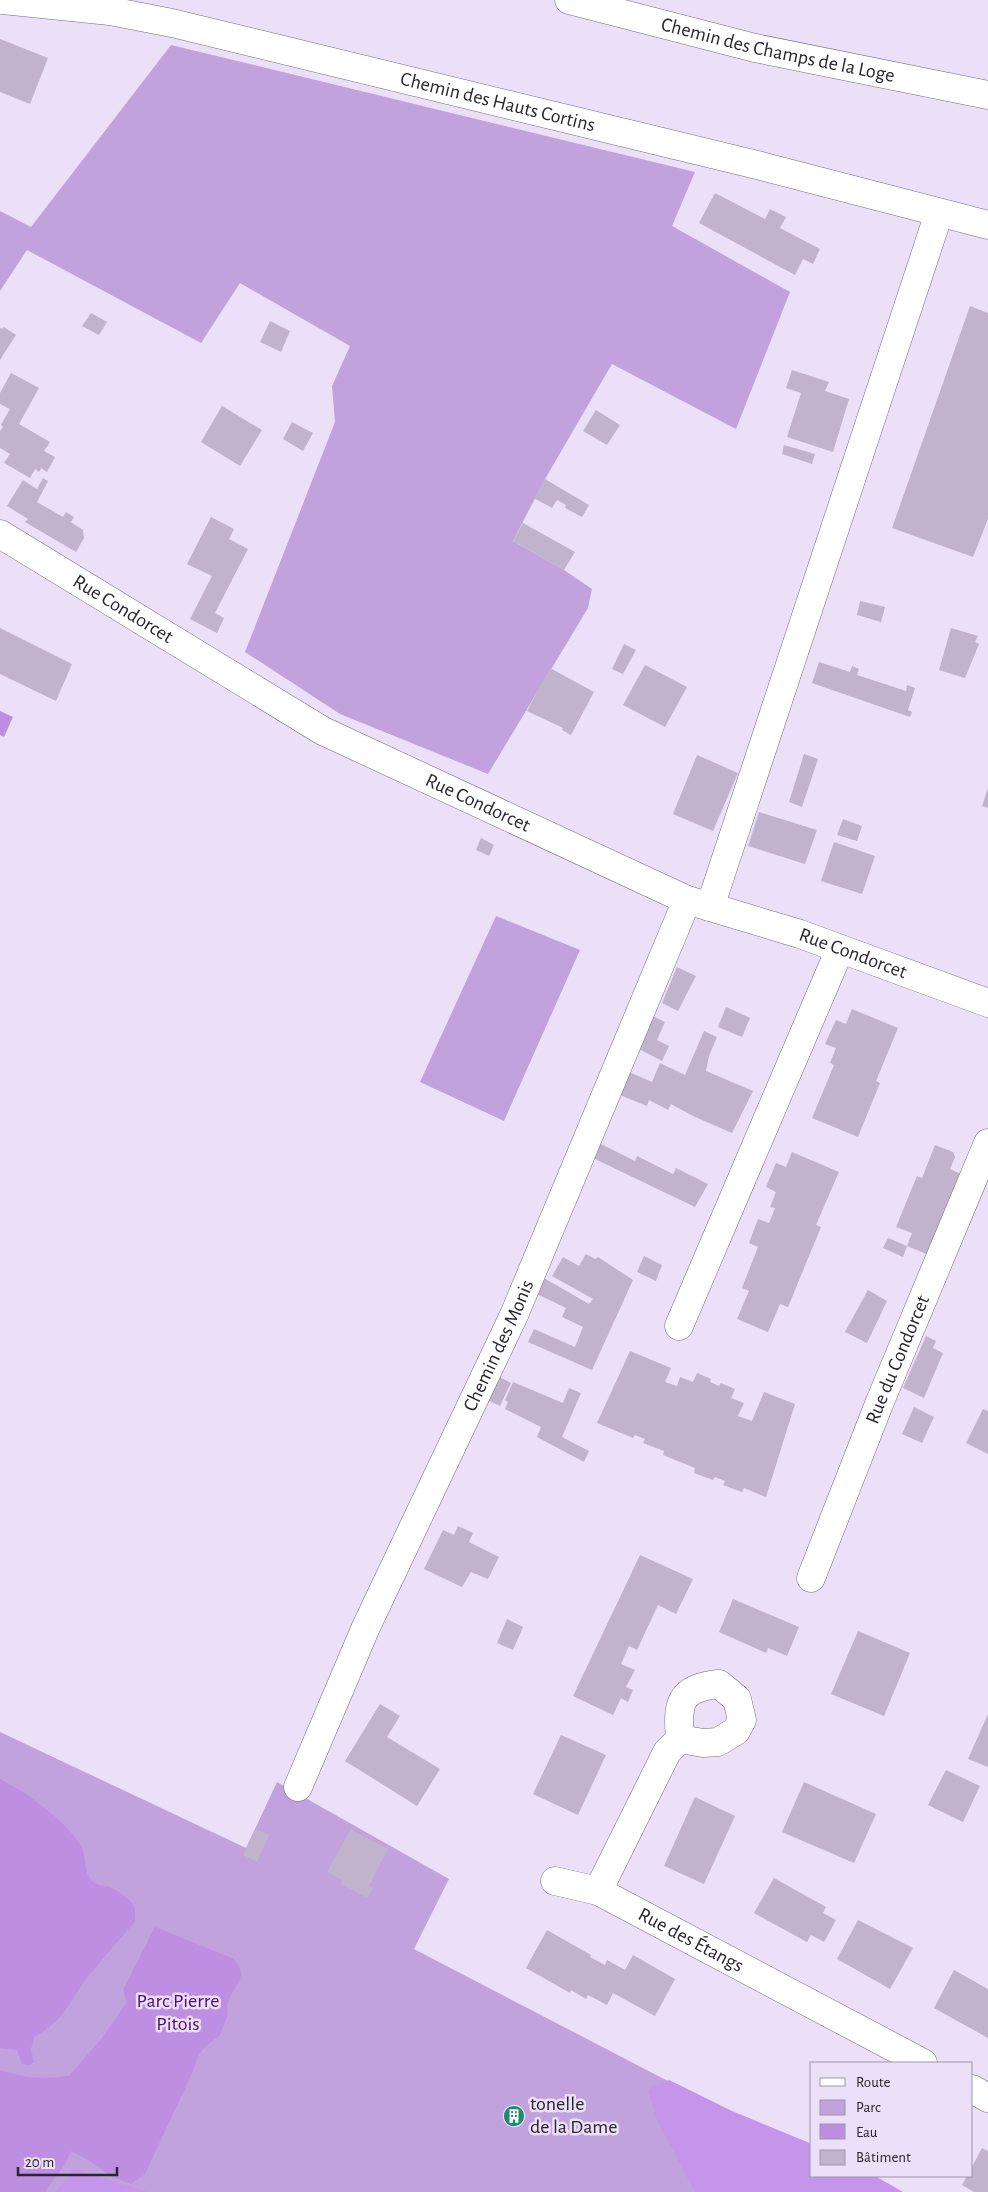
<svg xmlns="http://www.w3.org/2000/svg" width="988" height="2192" viewBox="0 0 988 2192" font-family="'Alegreya Sans',sans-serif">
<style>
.green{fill:#c2a2dd}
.forest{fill:#c495ea}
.water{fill:#bd8ee2}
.building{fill:#c0b3cb}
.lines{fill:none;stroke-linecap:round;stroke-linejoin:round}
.minor-casing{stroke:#756a80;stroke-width:29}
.minor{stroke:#fff;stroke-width:28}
.labels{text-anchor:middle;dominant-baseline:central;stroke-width:5;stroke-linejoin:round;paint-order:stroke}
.street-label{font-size:20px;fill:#2a252e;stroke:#ecdff8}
.park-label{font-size:20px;fill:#500c73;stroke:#ecdff8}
.poi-label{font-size:20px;fill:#2a252e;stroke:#ecdff8;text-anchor:start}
</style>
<rect width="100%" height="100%" fill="#ecdff8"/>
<g class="green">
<polygon points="171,45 695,172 672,226 790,292 736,429 612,364 545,479 513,541 564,570 592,589 588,608 488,774 340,714 245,652 335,422 332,386 350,346 240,283 201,343 27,250 0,291 0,211 31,227"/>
<polygon points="496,916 580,950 504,1121 420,1082"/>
<polygon points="0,1732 246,1848 277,1782 449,1879 414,1949 812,2156 812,2176 880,2192 0,2192"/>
</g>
<g class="forest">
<polygon points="669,2080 732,2111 812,2144 812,2176 875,2176 903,2192 695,2192 657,2120 648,2090"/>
<polygon points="74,2169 147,2192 56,2192"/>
</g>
<g class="water">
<polygon points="0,711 13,717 4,737 0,735"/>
<path d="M0 1779C25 1791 69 1823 82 1848 87 1859 83 1871 92 1881 97 1886 103 1885 110 1887 117 1890 130 1899 134 1906 136 1910 135 1917 135 1921 121 1939 104 1956 90 1974 69 2001 66 2020 34 2037L31 2049 34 2062 30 2065 22 2064 17 2050 0 2048Z"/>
<path d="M155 1927 232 1958C250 1976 236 1982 229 2000 226 2005 228 2011 227 2016 225 2023 222 2029 220 2035 203 2048 200 2049 194 2069L145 2174 131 2184 110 2176 90 2161 71 2151 65 2164 45 2192H0V2070C25 2078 42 2080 69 2076L102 2038 127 2002 123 1990Z"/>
</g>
<g class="building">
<polygon points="0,39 48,58 30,104 0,92"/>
<polygon points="715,193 765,219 770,209 786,217 780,228 820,249 813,264 803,259 795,275 699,223"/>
<polygon points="970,306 988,313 988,519 973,557 892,528"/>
<polygon points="91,313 107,322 99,335 82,326"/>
<polygon points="270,321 290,331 281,352 260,342"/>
<polygon points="4,327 16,335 0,360 0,328 2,329"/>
<polygon points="792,370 829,382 825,391 849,399 833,452 787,437 801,393 786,388"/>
<polygon points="11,373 39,388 19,424 50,442 44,451 55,457 47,472 41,468 39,472 35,469 30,478 4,463 10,454 0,448 0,431 3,427 1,425 10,409 0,404 0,393"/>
<polygon points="222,406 262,430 240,466 201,442"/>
<polygon points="596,410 620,425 607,445 583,431"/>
<polygon points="292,422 313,433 303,451 283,439"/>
<polygon points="784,445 815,454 812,464 782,454"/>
<polygon points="43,478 48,481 37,502 63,517 66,512 74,517 71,522 83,530 84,538 76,552 25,522 28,519 7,506 23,480 37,489"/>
<polygon points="545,479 589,505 582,517 565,508 566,505 557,500 552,508 534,498"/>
<polygon points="211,517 234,529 229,539 248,549 215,613 224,618 217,633 190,619 212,576 187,564"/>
<polygon points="523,523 575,552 564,570 513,541"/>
<polygon points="860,601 885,607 881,622 857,615"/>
<polygon points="0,628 72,664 56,701 0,674"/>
<polygon points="951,628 978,636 975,642 979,644 965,678 939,670"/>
<polygon points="624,644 636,650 623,674 612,669"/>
<polygon points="819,662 850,672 852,666 859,669 857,675 906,691 907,685 915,688 908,710 912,712 910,717 812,683"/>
<polygon points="645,665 687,687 665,727 623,705"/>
<polygon points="550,668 594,692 571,735 562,730 563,728 527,711"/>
<polygon points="804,754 818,759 802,807 789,802"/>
<polygon points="697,755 738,773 713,831 673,814"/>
<polygon points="988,788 988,808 982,806"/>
<polygon points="759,812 817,830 805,864 748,846"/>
<polygon points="843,819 862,826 857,841 837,835"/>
<polygon points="481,838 494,845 489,856 476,850"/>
<polygon points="834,842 875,856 862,894 821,881"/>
<polygon points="677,967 696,976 678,1011 662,1003"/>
<polygon points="726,1007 750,1018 742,1037 718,1027"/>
<polygon points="852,1009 898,1028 876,1081 880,1083 858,1137 812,1118 834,1065 830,1063 836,1048 825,1044 836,1020 846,1024"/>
<polygon points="653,1016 665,1022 657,1040 669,1046 662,1061 639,1049"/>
<polygon points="704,1031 717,1037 709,1056 706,1071 753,1091 732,1133 693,1116 671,1104 668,1110 649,1100 647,1106 620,1095 629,1072 652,1082 660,1063 685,1075"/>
<polygon points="599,1143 635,1161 637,1156 673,1174 676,1168 708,1184 695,1207 593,1158"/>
<polygon points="935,1145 953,1152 955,1157 950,1169 966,1176 929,1255 907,1246 912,1233 896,1227 917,1176 922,1178"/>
<polygon points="792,1152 839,1172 816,1225 821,1227 788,1307 780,1304 768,1332 737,1319 749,1291 742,1288 758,1247 749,1243 758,1219 769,1223 775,1208 770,1207 776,1192 766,1187 776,1163 786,1167"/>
<polygon points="888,1238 907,1246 903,1257 883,1248"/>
<polygon points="586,1254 595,1259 598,1257 633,1280 592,1370 528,1342 534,1329 575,1347 583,1327 562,1317 566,1308 535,1293 542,1277 589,1304 593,1299 552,1276 563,1257 579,1266"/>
<polygon points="644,1256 662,1265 656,1281 637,1272"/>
<polygon points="868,1290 887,1301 867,1343 845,1332"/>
<polygon points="926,1336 936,1341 933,1348 943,1353 924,1398 903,1388"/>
<polygon points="630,1351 671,1368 665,1382 677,1386 680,1377 693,1382 697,1373 711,1379 710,1382 719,1386 721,1383 735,1389 731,1398 744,1403 738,1416 752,1421 764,1392 795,1404 766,1497 744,1488 742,1492 723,1485 725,1481 715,1477 713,1480 694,1473 695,1468 663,1455 664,1451 643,1443 645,1439 635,1435 633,1438 597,1423"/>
<polygon points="498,1376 511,1383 500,1406 487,1400"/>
<polygon points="513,1382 563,1403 569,1388 581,1393 562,1437 589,1451 584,1462 537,1437 541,1427 505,1409 508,1402 505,1400"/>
<polygon points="914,1407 934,1417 922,1443 902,1434"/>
<polygon points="983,1409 988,1411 988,1454 966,1443"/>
<polygon points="458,1526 473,1533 469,1542 499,1557 488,1579 471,1572 462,1587 424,1569 443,1530 454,1535"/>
<polygon points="640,1555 693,1579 676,1614 658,1605 637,1650 629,1646 621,1664 635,1670 626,1687 633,1690 628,1702 621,1698 613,1715 573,1696"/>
<polygon points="733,1599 799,1627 787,1656 768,1648 766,1653 719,1632"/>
<polygon points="507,1619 523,1627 513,1650 497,1643"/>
<polygon points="858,1631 910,1653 884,1716 831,1694"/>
<polygon points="380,1704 400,1716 387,1737 440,1769 417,1806 345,1761"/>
<polygon points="988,1714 988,1767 968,1759"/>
<polygon points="561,1735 606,1755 578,1815 533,1794"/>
<polygon points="946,1770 980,1786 963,1822 928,1805"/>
<polygon points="804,1782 876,1814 854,1863 782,1832"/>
<polygon points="695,1797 735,1816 704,1884 664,1866"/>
<polygon points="256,1829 269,1835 257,1862 243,1855"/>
<polygon points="351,1829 388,1849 369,1886 373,1888 367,1898 341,1884 342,1880 327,1872"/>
<polygon points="774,1878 826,1907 823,1913 836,1920 824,1942 811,1935 807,1942 754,1913"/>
<polygon points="858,1920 913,1948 890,1989 837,1959"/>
<polygon points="547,1930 591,1955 590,1957 605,1965 607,1960 625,1970 633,1955 675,1979 655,2016 613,1993 607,2005 588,1995 586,1999 571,1990 570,1993 526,1968"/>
<polygon points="954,1970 988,1989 988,2038 934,2008"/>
<polygon points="516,2106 525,2113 522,2123 512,2127 504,2120 506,2109"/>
<polygon points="982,2148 988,2151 988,2192 974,2192 962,2185 967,2176 972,2176 972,2167"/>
</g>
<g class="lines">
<g class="minor-casing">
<g id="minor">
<path id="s1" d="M3 0 110 11 172 23 765 167 988 225"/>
<path id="s2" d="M569 0 755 48 988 95"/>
<path id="s3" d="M0 534 323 731 687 900 800 934 988 1003"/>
<polyline points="710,907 939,213"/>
<polyline points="679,1326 840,949"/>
<path id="s4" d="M811 1578 879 1404 988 1143"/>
<path id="s5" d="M680 1739C677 1703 679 1688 719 1684L737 1699 742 1720 736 1731 718 1742 703 1743 680 1739 667 1752 598 1891 923 2063"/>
<path id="s6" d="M298 1787 366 1627 514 1315 687 900"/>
<polyline points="555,1881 598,1891"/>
<polyline points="972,2089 988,2098"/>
</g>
</g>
<use href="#minor" class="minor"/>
</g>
<defs>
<g id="building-disc" transform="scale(1.125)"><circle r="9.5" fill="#1c8c6c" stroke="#ecdff8"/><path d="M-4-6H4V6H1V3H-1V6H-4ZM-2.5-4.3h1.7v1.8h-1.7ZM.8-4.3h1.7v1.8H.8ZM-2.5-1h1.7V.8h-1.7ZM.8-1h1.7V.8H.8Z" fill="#fff"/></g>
</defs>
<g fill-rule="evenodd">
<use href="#building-disc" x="514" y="2116"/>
</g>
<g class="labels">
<g class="street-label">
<text stroke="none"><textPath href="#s2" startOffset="215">Chemin des Champs de la Loge</textPath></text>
<text stroke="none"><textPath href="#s1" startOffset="506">Chemin des Hauts Cortins</textPath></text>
<text stroke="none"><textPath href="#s3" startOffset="144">Rue Condorcet</textPath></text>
<text stroke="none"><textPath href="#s3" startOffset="549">Rue Condorcet</textPath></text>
<text stroke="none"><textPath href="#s3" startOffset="954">Rue Condorcet</textPath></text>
<text stroke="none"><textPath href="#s6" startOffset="485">Chemin des Monis</textPath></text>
<text stroke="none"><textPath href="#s4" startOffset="235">Rue du Condorcet</textPath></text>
<text stroke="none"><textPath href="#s5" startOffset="476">Rue des Étangs</textPath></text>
</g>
<g class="park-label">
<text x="178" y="2001">Parc Pierre<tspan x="178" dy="23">Pitois</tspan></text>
</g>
<g class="poi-label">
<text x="530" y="2104">tonelle<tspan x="530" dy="23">de la Dame</tspan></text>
</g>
</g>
<rect x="810" y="2062" width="162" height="115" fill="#ecdff8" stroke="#9e95a7"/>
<rect x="820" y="2078" width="25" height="8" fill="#ffffff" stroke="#9e95a7"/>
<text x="856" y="2087" font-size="15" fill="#2a252e">Route</text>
<rect x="820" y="2100" width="25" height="15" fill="#c2a2dd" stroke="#9e95a7"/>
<text x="856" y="2112" font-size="15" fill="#2a252e">Parc</text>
<rect x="820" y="2124" width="25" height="15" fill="#bd8ee2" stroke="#9e95a7"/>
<text x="856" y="2137" font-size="15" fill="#2a252e">Eau</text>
<rect x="820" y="2150" width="25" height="15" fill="#c0b3cb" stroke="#9e95a7"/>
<text x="856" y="2162" font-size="15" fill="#2a252e">Bâtiment</text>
<path d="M18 2167v8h99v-8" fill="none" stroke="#2a252e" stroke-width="2.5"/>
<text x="25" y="2167" font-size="15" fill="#2a252e" stroke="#ecdff8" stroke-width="4" paint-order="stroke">20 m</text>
</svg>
